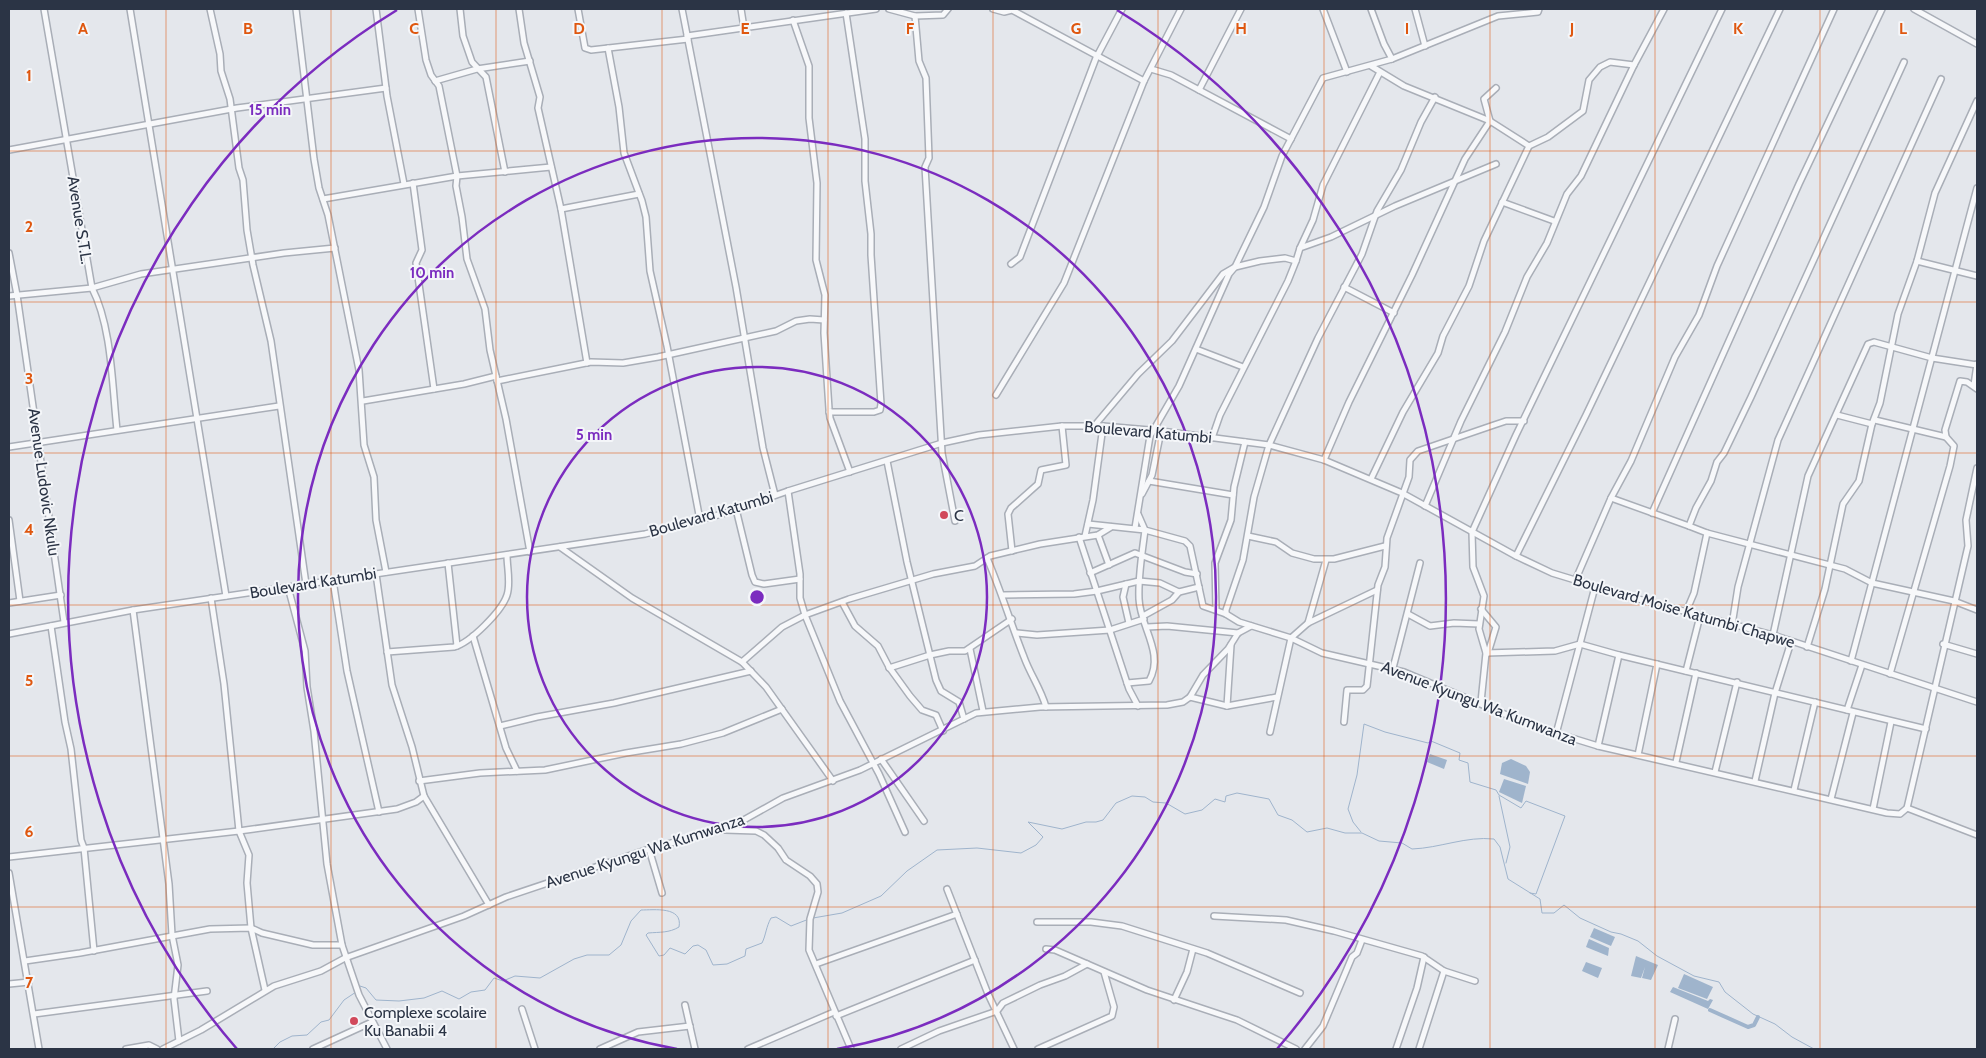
<svg xmlns="http://www.w3.org/2000/svg" width="1986" height="1058" viewBox="0 0 1986 1058" font-family="Cabin,sans-serif">
<style>
.water{fill:#9fb4cc}
.lines{fill:none;stroke-linecap:round;stroke-linejoin:round}
.stream{stroke:#9fb4cc;stroke-width:1}
.canal{stroke:#9fb4cc;stroke-width:4}
.minor-casing{stroke:#a9aeb7;stroke-width:8}
.minor{stroke:#f7f8fa;stroke-width:5}
.grid{fill:none;stroke:#df570f;stroke-width:1;stroke-opacity:0.55}
.ring{fill:none;stroke:#7b2cbf;stroke-width:2.5}
.poi-dot{fill:#d1495b;stroke:#f4f6f9;stroke-width:2}
.labels{text-anchor:middle;dominant-baseline:central;stroke-width:4;stroke-linejoin:round;paint-order:stroke}
.street-label{font-size:16px;fill:#2b3445;stroke:#f4f6f9}
.poi-label{font-size:16px;fill:#2b3445;stroke:#f4f6f9;text-anchor:start}
.grid-label{font-size:16px;text-anchor:middle;font-weight:bold;fill:#df570f;stroke:#f4f6f9;stroke-width:4;stroke-linejoin:round;paint-order:stroke}
.centre{fill:#7b2cbf;stroke:#f4f6f9;stroke-width:2.5}
.ring-label{font-size:15px;text-anchor:middle;font-weight:bold;fill:#7b2cbf;stroke:#f4f6f9;stroke-width:4;stroke-linejoin:round;paint-order:stroke}
</style>
<rect width="100%" height="100%" fill="#e4e7ec"/>
<g class="water">
<polygon points="1430,754 1447,760 1444,769 1427,762"/>
<polygon points="1511,759 1526,766 1530,772 1528,784 1500,774 1502,763"/>
<polygon points="1504,779 1526,786 1522,803 1499,792"/>
<polygon points="1594,928 1615,937 1611,946 1590,937"/>
<polygon points="1589,939 1609,948 1608,956 1586,947"/>
<polygon points="1636,956 1658,965 1651,980 1642,978 1645,967 1641,978 1631,976"/>
<polygon points="1586,962 1602,968 1598,978 1582,971"/>
<polygon points="1684,974 1713,987 1707,999 1678,988"/>
<polygon points="1673,987 1708,1001 1710,999 1713,1000 1708,1009 1670,992"/>
</g>
<g class="lines">
<g class="stream">
<polyline points="1499,796 1510,847 1506,863"/>
<polyline points="1361,832 1353,822 1348,809 1357,775 1364,724 1385,732 1428,743 1431,741 1460,753 1459,760 1468,763 1470,782 1496,790 1499,795 1521,808 1526,801 1565,816 1536,894 1530,893"/>
<path d="M813 918 842 913 881 896 907 871 937 850 977 848 1021 853 1036 845 1043 837 1028 822 1062 829 1086 822H1096L1103 820 1116 803 1132 796 1145 797 1153 802 1166 803 1185 814 1202 810 1215 799 1225 802 1226 796 1237 793 1269 799 1278 815 1292 820 1307 832 1327 828 1345 833H1362L1379 841 1402 843 1412 849C1440 848 1466 836 1494 839L1500 847 1508 879 1540 899 1542 913H1554L1564 905 1580 918 1611 932 1621 934 1638 941 1657 956 1694 976 1719 982 1725 992 1753 1014 1775 1024 1792 1037 1814 1049"/>
<path d="M358 989 360 986 366 988 376 1000 399 1001 424 998 442 991 459 999 471 992 485 990 494 978 503 981 515 976 540 978 574 959 587 955H609L621 945 631 921 641 910C654 910 683 906 679 927 669 933 660 932 648 933L646 935 659 956 664 955 670 948 685 954 693 946 698 945 706 950 713 965 727 964 745 956 746 949 762 943C766 935 766 927 771 918L776 917 791 926 809 919"/>
<polyline points="273,1049 280,1042 292,1036 307,1035 321,1022 329,1020 344,1000 356,992"/>
</g>
<polyline class="canal" points="1710,1010 1748,1027 1754,1025 1758,1017"/>
<g class="minor-casing">
<g id="minor">
<path d="M44 9 92 288C112 327 112 385 117 430"/>
<polyline points="130,9 226,596"/>
<polyline points="210,9 220,54 221,71 230,99 239,168 243,180 247,230 253,265 271,341 306,584"/>
<polyline points="296,9 314,159 319,188 328,215 359,370 364,445 374,477 376,520 386,572"/>
<polyline points="376,9 387,96 404,184"/>
<polyline points="418,9 426,60 431,75 439,86 457,176 456,186 462,217 467,259 485,309 490,350 506,419 530,552"/>
<polyline points="460,9 463,36 472,62 486,77 505,172"/>
<polyline points="519,9 524,43 540,97 538,108 561,209 587,363"/>
<polyline points="578,9 585,48 591,50 688,39"/>
<polyline points="682,9 736,287 763,448 775,495"/>
<polyline points="741,9 744,28"/>
<polyline points="889,9 915,16 943,15 948,9"/>
<polyline points="993,9 1004,12 1012,10 1144,81"/>
<polyline points="1323,9 1347,72"/>
<polyline points="1371,9 1384,44 1392,59"/>
<polyline points="1415,9 1425,46"/>
<polyline points="1914,9 1977,44"/>
<polyline points="915,16 919,61 926,78 929,158 925,167 942,453 955,521"/>
<polyline points="793,20 809,66 809,118 817,183 816,260 825,295 824,333 829,409 830,418 850,472"/>
<polyline points="687,36 876,9"/>
<polyline points="608,48 619,107 624,153 642,201 646,217 650,271 667,346 700,520"/>
<polyline points="1371,66 1404,86 1490,121 1529,146"/>
<polyline points="1151,69 1171,75 1291,139"/>
<polyline points="435,81 477,69 530,61"/>
<polyline points="1199,90 1241,9"/>
<polyline points="9,150 237,108 386,88"/>
<polyline points="413,183 422,250 416,263 434,389"/>
<polyline points="323,199 457,176 551,167"/>
<polyline points="1502,202 1554,221"/>
<polyline points="561,209 639,194"/>
<polyline points="1300,248 1313,220 1323,185 1380,72"/>
<polyline points="9,253 17,295 64,622"/>
<polyline points="1917,261 1977,276"/>
<polyline points="1011,264 1020,257 1096,58 1122,9"/>
<polyline points="1344,287 1394,313"/>
<polyline points="9,296 92,288 141,274 284,253 335,248"/>
<polyline points="1196,349 1243,367"/>
<polyline points="497,381 591,362 623,363 658,357 776,331 796,321 810,319 824,320"/>
<polyline points="1974,385 1977,364"/>
<polyline points="996,395 1064,283 1144,81 1181,9"/>
<polyline points="363,401 464,384 496,376"/>
<polyline points="829,412 874,412 880,410 881,404 871,255 871,234 865,181 865,139 846,13"/>
<polyline points="1837,415 1872,424"/>
<polyline points="1875,420 1946,437"/>
<polyline points="1095,425 1138,374 1172,341 1223,274 1235,267 1260,261 1285,258 1296,261 1300,248 1331,237 1395,206 1496,164"/>
<polyline points="1212,438 1220,415 1288,281 1296,261"/>
<polyline points="9,447 279,406"/>
<polyline points="1324,460 1349,402 1412,275 1465,159 1490,121 1484,99 1496,88"/>
<polyline points="887,461 907,562 936,680 941,691 959,702 964,719"/>
<polyline points="1371,479 1403,412 1438,353 1443,336 1469,286 1484,241 1529,146 1548,137 1583,111 1589,80 1600,67 1610,62 1634,65"/>
<polyline points="1149,481 1233,495"/>
<polyline points="788,491 800,574 800,598 805,615 840,701 879,774 905,832"/>
<polyline points="1142,494 1152,475 1161,431"/>
<polyline points="1611,498 1689,526"/>
<polyline points="1425,506 1461,421 1505,332 1527,277 1547,243 1567,194 1581,176 1634,65 1664,9"/>
<polyline points="736,509 752,575 755,582 764,584 800,579"/>
<polyline points="1652,513 1799,184 1882,9"/>
<polyline points="1138,514 1145,530 1185,541 1190,546 1203,606 1226,614 1239,622 1291,638 1322,653 1404,672 1533,726 1598,746 1887,813 1900,814 1907,808 1968,546 1966,520 1977,468"/>
<polyline points="9,520 20,601"/>
<path d="M1088 524 1145 530C1142 554 1138 576 1139 599 1140 627 1165 653 1149 681L1127 683"/>
<polyline points="1135,528 1150,436 1179,386 1229,274 1235,267 1264,207 1282,156 1323,78 1392,59 1498,16 1538,12 1539,9"/>
<polyline points="1707,533 1845,569 1872,583 1954,601 1977,610"/>
<polyline points="1098,535 1109,565"/>
<polyline points="1085,536 1093,500 1103,426"/>
<polyline points="1248,536 1276,542 1292,553 1314,559 1334,559 1385,546"/>
<polyline points="1079,537 1129,689 1138,706"/>
<polyline points="560,547 632,598 742,662 766,687 833,781"/>
<polyline points="1012,551 1008,514 1011,508 1038,484 1041,470 1066,465 1062,426"/>
<polyline points="1516,556 1586,415 1780,9"/>
<path d="M987 558C1001 591 1011 624 1024 657 1030 674 1041 689 1046 707"/>
<polyline points="448,563 457,646"/>
<polyline points="1090,573 1135,553 1185,572 1197,574"/>
<polyline points="376,574 392,685 412,747 424,796 489,905"/>
<polyline points="333,580 347,671 379,812"/>
<polyline points="1575,581 1611,498 1631,461 1675,357 1699,315 1717,266 1834,9"/>
<polyline points="1126,584 1123,597 1129,623"/>
<polyline points="288,587 305,651 307,687 314,731 327,864 342,945 359,995 387,1049"/>
<polyline points="1003,595 1074,594 1097,591 1139,581 1160,583 1179,592"/>
<polyline points="211,598 224,684 239,831 249,855 247,883 251,928 265,990"/>
<polyline points="842,602 855,626 878,646 889,667 910,696 922,710 936,715 943,731"/>
<polyline points="9,603 61,595"/>
<polyline points="1481,609 1496,627 1488,653"/>
<polyline points="133,610 169,884 172,935 178,965 174,999 179,1041"/>
<polyline points="1216,610 1215,563 1231,520 1234,487 1245,442"/>
<polyline points="1686,612 1694,593 1707,533 1689,526 1696,508 1711,481 1717,462 1724,453 1751,397 1904,62"/>
<polyline points="1226,614 1226,610 1243,560 1254,497 1269,445 1318,338 1362,254 1377,211 1401,170 1421,122 1435,97"/>
<polyline points="1408,614 1430,626 1454,623 1479,624"/>
<polyline points="1143,616 1172,600 1179,592 1199,587"/>
<polyline points="1308,623 1326,560"/>
<polyline points="1732,625 1738,587 1778,440 1941,79"/>
<polyline points="51,626 65,722 71,749 81,840 84,848 94,951"/>
<polyline points="1147,627 1167,626 1238,633"/>
<polyline points="1017,633 1037,635 1110,630 1144,619"/>
<polyline points="9,634 133,610 645,534 722,514 788,491 942,443 979,435 1062,426 1103,426 1161,431 1269,445 1324,460 1402,493 1516,556 1552,573 1631,597 1773,635 1977,702"/>
<polyline points="1773,635 1808,476 1868,344 1874,342 1932,358 1977,365"/>
<polyline points="473,636 506,748 517,771"/>
<polyline points="1943,644 1977,654"/>
<polyline points="1807,647 1825,589 1843,504 1859,481 1872,424 1880,403 1898,314 1917,261 1935,193 1977,101"/>
<polyline points="970,649 983,711"/>
<path d="M387 652 454 647C470 643 502 611 507 595 511 583 507 568 507 555"/>
<polyline points="1486,653 1555,651 1580,644 1619,655 1926,729"/>
<polyline points="1851,661 1977,188"/>
<polyline points="742,662 782,627 805,615 849,599 933,574 975,566 990,556 1040,544 1098,535 1111,527"/>
<polyline points="889,668 930,655 949,651 965,651 1012,619"/>
<polyline points="1393,668 1420,563"/>
<polyline points="1686,671 1700,616"/>
<polyline points="1890,674 1950,466 1954,446 1946,437 1945,430 1960,381 1967,382 1977,389"/>
<polyline points="1190,697 1227,706 1277,697"/>
<polyline points="1481,702 1486,653 1479,629 1484,596 1473,567 1472,532 1516,435 1722,9"/>
<polyline points="1227,706 1231,645"/>
<polyline points="1847,710 1862,665"/>
<polyline points="1344,722 1347,690 1363,690 1367,686 1378,585 1385,567 1387,538 1409,477 1410,460 1418,451 1494,425 1506,421 1524,421"/>
<polyline points="500,726 537,717 614,703 751,671"/>
<polyline points="1270,732 1291,638 1308,623 1377,590"/>
<polyline points="1556,734 1595,587"/>
<polyline points="1598,746 1619,655"/>
<polyline points="1638,755 1657,664"/>
<polyline points="881,759 924,821"/>
<polyline points="1676,762 1696,673"/>
<polyline points="1715,772 1737,682"/>
<polyline points="419,781 480,773 545,770 626,753 681,744 723,733 782,709"/>
<polyline points="1755,781 1775,693 1791,642"/>
<polyline points="1794,790 1815,702"/>
<polyline points="1831,799 1853,713"/>
<polyline points="1907,808 1977,835"/>
<polyline points="1873,809 1891,722"/>
<polyline points="725,830 756,831 764,835 778,848 786,860 810,876 817,884 818,892 810,919 809,950 851,1049"/>
<polyline points="649,849 662,893"/>
<polyline points="9,857 239,831 397,809 416,802 424,796"/>
<polyline points="9,873 39,1049"/>
<polyline points="947,889 988,994 1014,1049"/>
<polyline points="1214,916 1286,920 1334,931 1422,956 1444,971 1475,981"/>
<polyline points="1037,922 1091,922 1122,926 1207,953 1300,993"/>
<polyline points="1046,949 1055,950 1147,990 1237,1020 1296,1049"/>
<polyline points="25,961 80,953 210,929 251,928 262,933 313,945 342,945"/>
<polyline points="816,964 957,914"/>
<polyline points="9,984 29,982"/>
<polyline points="1174,1000 1187,972 1193,949"/>
<polyline points="685,1005 695,1049"/>
<polyline points="522,1009 535,1049"/>
<polyline points="34,1014 207,991"/>
<polyline points="836,1016 975,960"/>
<polyline points="126,1049 149,1045 157,1049"/>
<polyline points="163,1049 201,1030 274,986 321,971 345,958 464,916 506,897 649,849 733,826 783,798 860,770 976,713 1040,707 1167,705 1183,702 1190,697 1203,675 1228,649 1238,633 1251,626"/>
<polyline points="313,1049 372,1022"/>
<polyline points="600,1049 638,1032 690,1026"/>
<polyline points="748,1049 834,1012"/>
<polyline points="901,1049 939,1031 997,1011 1003,1003 1040,985 1065,976 1087,964"/>
<polyline points="1038,1049 1112,1016 1114,1007 1104,972"/>
<polyline points="1305,1049 1323,1026 1352,957 1357,953 1362,940"/>
<polyline points="1396,1049 1417,988 1424,957"/>
<polyline points="1419,1049 1444,971"/>
<polyline points="1668,1049 1675,1019"/>
</g>
</g>
<use href="#minor" class="minor"/>
</g>
<path class="grid" d="M166 9V1049M331 9V1049M496 9V1049M662 9V1049M828 9V1049M993 9V1049M1158 9V1049M1324 9V1049M1490 9V1049M1655 9V1049M1820 9V1049M9 151H1977M9 302H1977M9 453H1977M9 605H1977M9 756H1977M9 907H1977"/>
<g class="ring">
<circle cx="757" cy="597" r="230"/>
<path d="M677 1049A459 459 0 1 1 837 1049"/>
<path d="M237 1049A689 689 0 0 1 397 10M1117 10A689 689 0 0 1 1277 1049"/>
</g>
<g class="poi-dot">
<circle cx="944" cy="515" r="5"/>
<circle cx="354" cy="1021" r="5"/>
</g>
<g class="labels">
<g class="street-label">
<text transform="translate(80 220) rotate(81)">Avenue S.T.L.</text>
<text transform="translate(1148 432) rotate(5)">Boulevard Katumbi</text>
<text transform="translate(44 482) rotate(82)">Avenue Ludovic Nkulu</text>
<text transform="translate(711 514) rotate(-16)">Boulevard Katumbi</text>
<text transform="translate(313 583) rotate(-9)">Boulevard Katumbi</text>
<text transform="translate(1684 611) rotate(16)">Boulevard Moise Katumbi Chapwe</text>
<text transform="translate(1479 703) rotate(21)">Avenue Kyungu Wa Kumwanza</text>
<text transform="translate(645 851) rotate(-18)">Avenue Kyungu Wa Kumwanza</text>
</g>
<g class="poi-label">
<text x="954" y="515">C</text>
<text x="364" y="1012">Complexe scolaire<tspan x="364" dy="18">Ku Banabii 4</tspan></text>
</g>
</g>
<g class="grid-label">
<text x="83" y="34">A</text>
<text x="248" y="34">B</text>
<text x="414" y="34">C</text>
<text x="579" y="34">D</text>
<text x="745" y="34">E</text>
<text x="910" y="34">F</text>
<text x="1076" y="34">G</text>
<text x="1241" y="34">H</text>
<text x="1407" y="34">I</text>
<text x="1572" y="34">J</text>
<text x="1738" y="34">K</text>
<text x="1903" y="34">L</text>
<text x="29" y="81">1</text>
<text x="29" y="232">2</text>
<text x="29" y="384">3</text>
<text x="29" y="535">4</text>
<text x="29" y="686">5</text>
<text x="29" y="837">6</text>
<text x="29" y="988">7</text>
</g>
<circle cx="757" cy="597" r="8" class="centre"/>
<g class="ring-label">
<text x="270" y="115">15 min</text>
<text x="432" y="278">10 min</text>
<text x="594" y="440">5 min</text>
</g>
<rect width="1986" height="1058" fill="none" stroke="#2b3445" stroke-width="20"/>
</svg>
